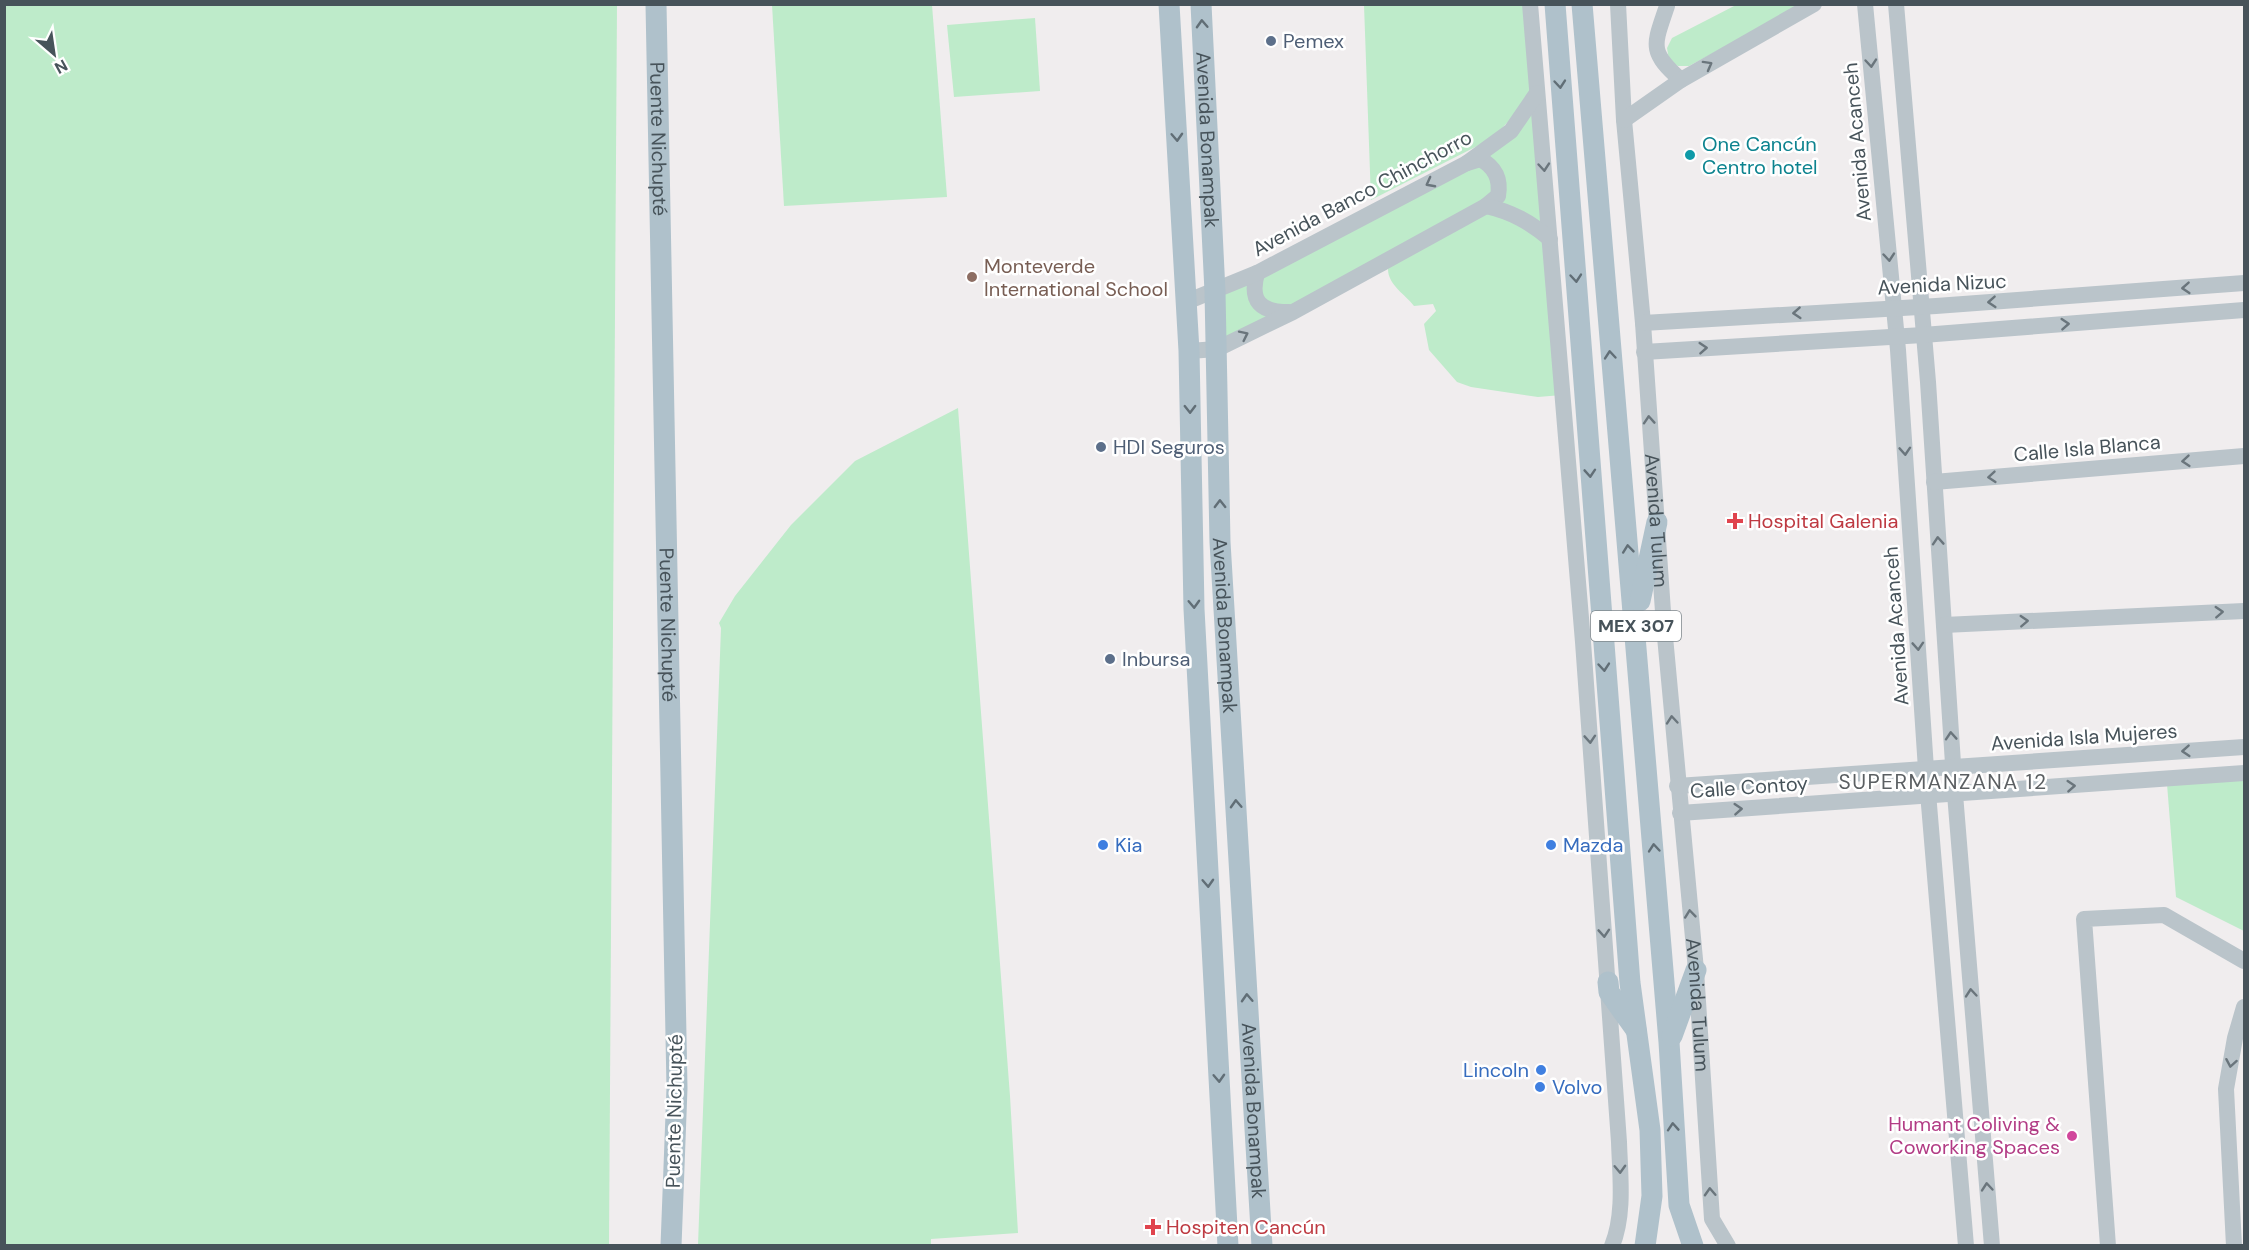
<svg xmlns="http://www.w3.org/2000/svg" width="2249" height="1250" viewBox="0 0 2249 1250" font-family="'DM Sans',sans-serif">
<style>
.green{fill:#beebca}
.lines{fill:none;stroke-linecap:round;stroke-linejoin:round}
.minor{stroke:#bac4ca;stroke-width:16}
.major{stroke:#afc1cb;stroke-width:21}
.oneway{stroke:#616e76}
.oneway2{stroke:#6a757c}
.service-dot{fill:#5c6f8a;stroke:#fff;stroke-width:2}
.culture-dot{fill:#0f9aa8;stroke:#fff;stroke-width:2}
.education-dot{fill:#8d6e63;stroke:#fff;stroke-width:2}
.health-dot{fill:#e0444e;stroke:#fff;stroke-width:2}
.shop-dot{fill:#3f7fe0;stroke:#fff;stroke-width:2}
.hotel-dot{fill:#d1479c;stroke:#fff;stroke-width:2}
.labels{text-anchor:middle;dominant-baseline:central;stroke-width:5;stroke-linejoin:round;paint-order:stroke}
.shield{fill:#fff;stroke:#7e878c;stroke-width:1.5}
.shield-label{font-size:18px;font-weight:bold;fill:#47535a}
.service-label{font-size:20px;fill:#4e5e75;stroke:#fff;text-anchor:start}
.street-label{font-size:20px;fill:#47535a;stroke:#fff}
.culture-label{font-size:20px;fill:#0d838f;stroke:#fff;text-anchor:start}
.education-label{font-size:20px;fill:#785e54;stroke:#fff;text-anchor:start}
.health-label{font-size:20px;fill:#be3a42;stroke:#fff;text-anchor:start}
.shop-label{font-size:20px;fill:#366cbe;stroke:#fff;text-anchor:start}
.hotel-label{font-size:20px;fill:#b23c85;stroke:#fff;text-anchor:end}
.neighbourhood-label{font-size:21px;letter-spacing:1.5px;fill:#5b5f62;stroke:#fff}
</style>
<rect width="100%" height="100%" fill="#f0edee"/>
<g class="green">
<polygon points="5,4 617,5 609,1245 5,1245"/>
<polygon points="772,5 932,5 947,197 784,206"/>
<polygon points="1364,5 1523,5 1533,95 1493,138 1371,200"/>
<polygon points="1736,5 1803,5 1689,66 1678,66 1669,60 1667,48 1672,38"/>
<polygon points="1035,18 1040,91 954,97 947,25"/>
<path d="M1537 93 1562 395 1538 397 1471 387 1457 382 1429 350 1424 324 1436 311 1433 304 1414 306C1405 294 1388 285 1388 269L1217 349 1215 292 1495 145Z"/>
<polygon points="958,408 1010,1096 1018,1233 931,1239 931,1246 698,1245 721,628 719,623 735,596 791,525 855,461"/>
<polygon points="2244,780 2244,931 2176,897 2167,784"/>
</g>
<g class="lines">
<g class="minor">
<path d="M1530 4 1583 642 1619 1142C1620 1175 1625 1214 1612 1246"/>
<path id="s1" d="M1618 4 1624 120 1643 323 1664 626 1696 970 1712 1219 1728 1246"/>
<polyline points="1865,4 1898,350 1926,769 1966,1246"/>
<polyline points="1896,4 1928,382 1955,794 1992,1246"/>
<path d="M1667 6C1654 45 1648 51 1681 80"/>
<polyline points="1624,120 1681,80 1814,4"/>
<path d="M1467 163 1480 159C1495 167 1501 179 1498 196L1486 206"/>
<path d="M1257 273C1249 302 1261 312 1289 312"/>
<polyline points="1186,302 1257,273 1467,163 1511,131 1537,93"/>
<polyline points="1643,323 1936,306 2244,283"/>
<path d="M1189 351 1217 349 1293 312 1486 206C1512 212 1530 222 1550 239"/>
<polyline points="1644,352 1923,335 2244,310"/>
<polyline points="1934,482 2244,456"/>
<polyline points="1944,625 2244,611"/>
<polyline points="1677,786 2244,747"/>
<polyline points="1680,813 2244,773"/>
<polyline points="2108,1246 2084,919 2164,915 2244,961"/>
<polyline points="2234,1246 2226,1089 2235,1038 2244,1007"/>
</g>
<g class="major">
<path id="s2" d="M656 4 677 1088 671 1246"/>
<polyline points="1169,4 1189,351 1194,609 1228,1246"/>
<path id="s3" d="M1201 4 1215 292 1220 542 1262 1246"/>
<polyline points="1555,4 1630,983 1650,1130 1652,1196 1645,1246"/>
<polyline points="1582,4 1669,1042 1679,1205 1693,1246"/>
<polyline points="1640,601 1657,522"/>
<polyline points="1608,982 1609,992 1636,1030"/>
<polyline points="1672,1036 1696,970"/>
</g>
</g>
<defs><path id="oneway-chevron" d="M-2-3.5L2.5 0L-2 3.5" fill="none" stroke-width="1.6" stroke-linecap="round" stroke-linejoin="round" transform="scale(1.5)"/></defs>
<g class="oneway">
<use href="#oneway-chevron" transform="translate(1202 24) rotate(-93)"/>
<use href="#oneway-chevron" transform="translate(1560 84) rotate(85)"/>
<use href="#oneway-chevron" transform="translate(1177 137) rotate(87)"/>
<use href="#oneway-chevron" transform="translate(1576 278) rotate(85)"/>
<use href="#oneway-chevron" transform="translate(1610 355) rotate(-95)"/>
<use href="#oneway-chevron" transform="translate(1190 409) rotate(89)"/>
<use href="#oneway-chevron" transform="translate(1590 473) rotate(86)"/>
<use href="#oneway-chevron" transform="translate(1220 504) rotate(-91)"/>
<use href="#oneway-chevron" transform="translate(1628 549) rotate(-96)"/>
<use href="#oneway-chevron" transform="translate(1194 604) rotate(88)"/>
<use href="#oneway-chevron" transform="translate(1604 667) rotate(85)"/>
<use href="#oneway-chevron" transform="translate(1236 804) rotate(-93)"/>
<use href="#oneway-chevron" transform="translate(1654 848) rotate(-95)"/>
<use href="#oneway-chevron" transform="translate(1208 883) rotate(87)"/>
<use href="#oneway-chevron" transform="translate(1247 998) rotate(-93)"/>
<use href="#oneway-chevron" transform="translate(1219 1078) rotate(87)"/>
<use href="#oneway-chevron" transform="translate(1673 1127) rotate(-94)"/>
</g>
<g class="oneway2">
<use href="#oneway-chevron" transform="translate(1871 63) rotate(85)"/>
<use href="#oneway-chevron" transform="translate(1708 65) rotate(-29)"/>
<use href="#oneway-chevron" transform="translate(1544 167) rotate(85)"/>
<use href="#oneway-chevron" transform="translate(1430 183) rotate(152)"/>
<use href="#oneway-chevron" transform="translate(1889 257) rotate(85)"/>
<use href="#oneway-chevron" transform="translate(2186 288) rotate(176)"/>
<use href="#oneway-chevron" transform="translate(1992 302) rotate(176)"/>
<use href="#oneway-chevron" transform="translate(1797 313) rotate(176)"/>
<use href="#oneway-chevron" transform="translate(2065 324) rotate(-4)"/>
<use href="#oneway-chevron" transform="translate(1244 335) rotate(-26)"/>
<use href="#oneway-chevron" transform="translate(1703 348) rotate(-4)"/>
<use href="#oneway-chevron" transform="translate(1649 420) rotate(-94)"/>
<use href="#oneway-chevron" transform="translate(1905 451) rotate(86)"/>
<use href="#oneway-chevron" transform="translate(2186 461) rotate(175)"/>
<use href="#oneway-chevron" transform="translate(1992 477) rotate(175)"/>
<use href="#oneway-chevron" transform="translate(1938 541) rotate(-94)"/>
<use href="#oneway-chevron" transform="translate(2219 612) rotate(-3)"/>
<use href="#oneway-chevron" transform="translate(2024 621) rotate(-3)"/>
<use href="#oneway-chevron" transform="translate(1918 646) rotate(86)"/>
<use href="#oneway-chevron" transform="translate(1672 720) rotate(-95)"/>
<use href="#oneway-chevron" transform="translate(1951 736) rotate(-94)"/>
<use href="#oneway-chevron" transform="translate(1590 739) rotate(86)"/>
<use href="#oneway-chevron" transform="translate(2186 751) rotate(176)"/>
<use href="#oneway-chevron" transform="translate(2071 786) rotate(-4)"/>
<use href="#oneway-chevron" transform="translate(1738 809) rotate(-4)"/>
<use href="#oneway-chevron" transform="translate(1690 914) rotate(-96)"/>
<use href="#oneway-chevron" transform="translate(1604 933) rotate(86)"/>
<use href="#oneway-chevron" transform="translate(1971 993) rotate(-95)"/>
<use href="#oneway-chevron" transform="translate(2231 1063) rotate(100)"/>
<use href="#oneway-chevron" transform="translate(1620 1169) rotate(88)"/>
<use href="#oneway-chevron" transform="translate(1987 1187) rotate(-95)"/>
<use href="#oneway-chevron" transform="translate(1710 1192) rotate(-93)"/>
</g>
<g class="service-dot">
<circle cx="1271" cy="41" r="6"/>
<circle cx="1101" cy="447" r="6"/>
<circle cx="1110" cy="659" r="6"/>
</g>
<circle class="culture-dot" cx="1690" cy="155" r="6"/>
<circle class="education-dot" cx="972" cy="277" r="6"/>
<g class="health-dot">
<path d="M1732 512h6v6h6v6h-6v6h-6v-6h-6v-6h6z"/>
<path d="M1150 1218h6v6h6v6h-6v6h-6v-6h-6v-6h6z"/>
</g>
<g class="shop-dot">
<circle cx="1103" cy="845" r="6"/>
<circle cx="1551" cy="845" r="6"/>
<circle cx="1541" cy="1070" r="6"/>
<circle cx="1540" cy="1087" r="6"/>
</g>
<circle class="hotel-dot" cx="2072" cy="1136" r="6"/>
<g class="labels">
<rect class="shield" x="1591" y="611" width="90" height="30" rx="4.5"/>
<g class="shield-label">
<text x="1636" y="626">MEX 307</text>
</g>
<g class="service-label">
<text x="1283" y="41">Pemex</text>
<text x="1113" y="447">HDI Seguros</text>
<text x="1122" y="659">Inbursa</text>
</g>
<g class="street-label">
<text stroke="none"><textPath href="#s2" startOffset="135">Puente Nichupté</textPath></text>
<text stroke="none"><textPath href="#s3" startOffset="136">Avenida Bonampak</textPath></text>
<text transform="translate(1857 142) rotate(-95)">Avenida Acanceh</text>
<text transform="translate(1362 193) rotate(-28)">Avenida Banco Chinchorro</text>
<text transform="translate(1942 284) rotate(-3)">Avenida Nizuc</text>
<text transform="translate(2087 448) rotate(-5)">Calle Isla Blanca</text>
<text stroke="none"><textPath href="#s1" startOffset="518">Avenida Tulum</textPath></text>
<text stroke="none"><textPath href="#s2" startOffset="621">Puente Nichupté</textPath></text>
<text stroke="none"><textPath href="#s3" startOffset="622">Avenida Bonampak</textPath></text>
<text transform="translate(1896 626) rotate(-94)">Avenida Acanceh</text>
<text transform="translate(2084 737) rotate(-4)">Avenida Isla Mujeres</text>
<text transform="translate(1749 787) rotate(-4)">Calle Contoy</text>
<text stroke="none"><textPath href="#s1" startOffset="1004">Avenida Tulum</textPath></text>
<text stroke="none"><textPath href="#s3" startOffset="1108">Avenida Bonampak</textPath></text>
<text transform="translate(674 1111) rotate(-89)">Puente Nichupté</text>
</g>
<g class="culture-label">
<text x="1702" y="144">One Cancún<tspan x="1702" dy="23">Centro hotel</tspan></text>
</g>
<g class="education-label">
<text x="984" y="266">Monteverde<tspan x="984" dy="23">International School</tspan></text>
</g>
<g class="health-label">
<text x="1748" y="521">Hospital Galenia</text>
<text x="1166" y="1227">Hospiten Cancún</text>
</g>
<g class="shop-label">
<text x="1115" y="845">Kia</text>
<text x="1563" y="845">Mazda</text>
<text x="1529" y="1070" text-anchor="end">Lincoln</text>
<text x="1552" y="1087">Volvo</text>
</g>
<g class="hotel-label">
<text x="2060" y="1124">Humant Coliving &amp;<tspan x="2060" dy="23">Coworking Spaces</tspan></text>
</g>
<g class="neighbourhood-label">
<text x="1943" y="782">SUPERMANZANA 12</text>
</g>
</g>
<rect width="2249" height="1250" fill="none" stroke="#47535a" stroke-width="12"/>
<g transform="translate(54 54) rotate(151)" stroke="#ffffff" stroke-width="4.5" paint-order="stroke">
<path d="M0-4.5L10 22L0 15L-10 22Z" fill="#47535a"/>
<text y="-9" font-size="16" font-weight="bold" text-anchor="middle" fill="#47535a">N</text>
</g>
</svg>
